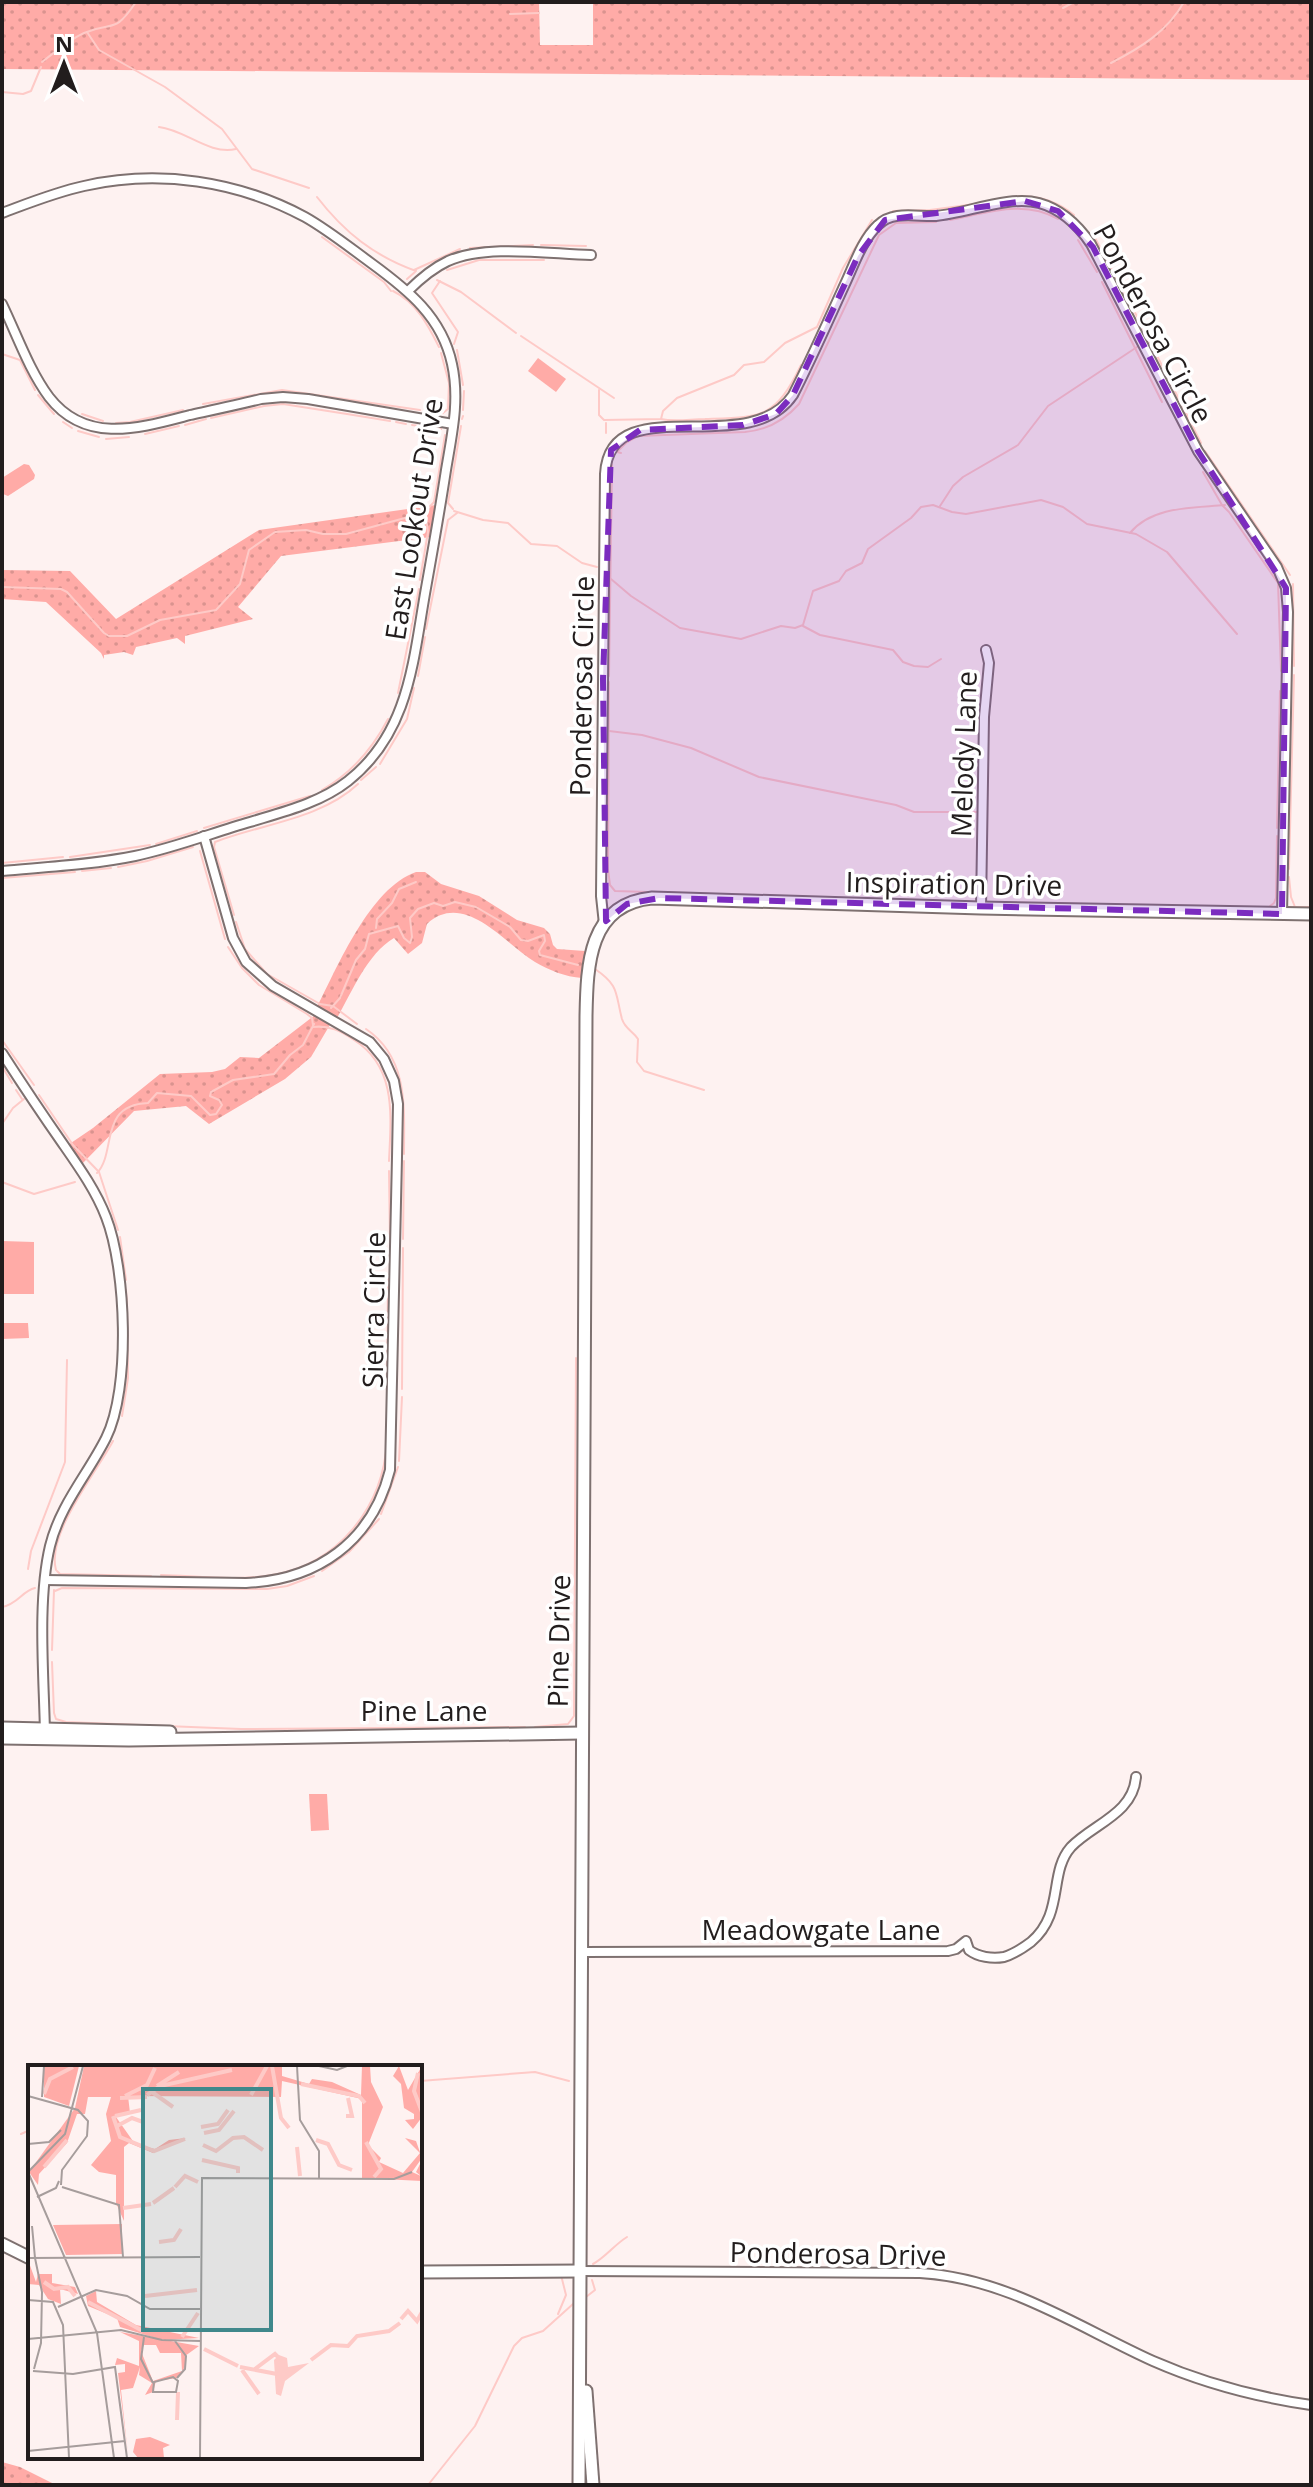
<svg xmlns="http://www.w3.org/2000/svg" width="1313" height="2487" viewBox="0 0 1313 2487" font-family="'Open Sans',sans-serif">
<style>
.grass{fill:url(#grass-dots)}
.park{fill:#ffaba7}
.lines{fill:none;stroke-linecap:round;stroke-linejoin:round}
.stream{stroke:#fecac7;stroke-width:2}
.street-casing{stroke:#7e7170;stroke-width:12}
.secondary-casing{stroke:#7e7170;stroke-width:15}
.street{stroke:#fff;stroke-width:8}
.secondary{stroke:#fff;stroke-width:11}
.marked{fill:#7b2cbf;fill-opacity:0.2;stroke:#7b2cbf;stroke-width:6;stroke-dasharray:16 10;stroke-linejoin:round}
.labels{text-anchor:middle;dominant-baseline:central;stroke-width:7;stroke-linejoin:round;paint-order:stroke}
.street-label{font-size:28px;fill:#221d1d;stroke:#fff}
.inset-river{fill:none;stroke:#fecac7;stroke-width:4}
.inset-road{fill:none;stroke:#a69d9c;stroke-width:2}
.view{fill:#40888b;fill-opacity:0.15;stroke:#40888b;stroke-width:4}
.inset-edge{fill:none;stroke:#221d1d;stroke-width:4}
</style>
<defs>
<pattern id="grass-dots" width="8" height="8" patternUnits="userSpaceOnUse" patternTransform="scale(2)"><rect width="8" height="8" fill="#ffaba7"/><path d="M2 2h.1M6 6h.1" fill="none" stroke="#da938f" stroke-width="1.8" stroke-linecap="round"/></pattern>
</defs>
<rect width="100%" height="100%" fill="#fef2f1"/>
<g class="grass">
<polygon points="2,2 539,2 540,45 593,45 593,2 1311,2 1311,80 2,69"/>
<polygon points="436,505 431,537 281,556 238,607 253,619 185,636 185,644 177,638 136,647 133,655 124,652 104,655 104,659 101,653 46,602 2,599 2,570 70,571 116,619 259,530"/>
<path d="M416 872H425L441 884 479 896 517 920 544 928 550 934 553 945 557 949 585 951 582 978C565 977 549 970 535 962 504 943 464 890 427 924L422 943 408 954 394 938C367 954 352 992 337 1018L317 1007C338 966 370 888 416 872Z"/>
<polygon points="315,1015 331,1023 311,1057 285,1079 209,1124 186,1106 134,1111 81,1165 68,1145 93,1128 160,1074 212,1072 225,1069 240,1057 259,1058"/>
<polygon points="2,2462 20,2467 56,2485 2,2485"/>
</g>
<g class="park">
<polygon points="538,358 566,379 556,392 528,371"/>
<polygon points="24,464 29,465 35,475 34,479 8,496 3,494 2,478"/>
<polygon points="2,1241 34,1242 34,1294 2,1294"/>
<polygon points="2,1323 28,1323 29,1338 2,1339"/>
<polygon points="309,1794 327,1794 329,1830 311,1831"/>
</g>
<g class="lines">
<g class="stream">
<polyline points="1063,8 1074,2"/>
<polyline points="510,14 539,13"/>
<polyline points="87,32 99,50 165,87 222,129 252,169 309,188"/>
<path d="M42 62C55 52 69 40 84 33 114 20 113 36 136 2"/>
<path d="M1111 63C1140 48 1167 32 1184 2"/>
<polyline points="2,92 23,94 31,91 41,67"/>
<path d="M159 127C186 130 208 155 236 149"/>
<path d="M317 197C344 232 374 256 416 271"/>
<path d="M1005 198C1031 193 1053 198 1074 215"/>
<polyline points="893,211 930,210 983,203"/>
<path d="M950 220C987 213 1024 199 1058 219"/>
<polyline points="1094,236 1140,322"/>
<polyline points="322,237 384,282 391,291"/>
<polyline points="1078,240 1097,272"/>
<polyline points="541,245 586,246"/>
<polyline points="470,248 533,245"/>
<polyline points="414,270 460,249"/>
<polyline points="447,270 479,260 544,260"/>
<polyline points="407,279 415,272"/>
<polyline points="437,280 461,292 516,333"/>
<polyline points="440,281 432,293 458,332 454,344"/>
<polyline points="1102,282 1162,402"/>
<path d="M393 291C416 302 428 325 439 347"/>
<polyline points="1143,328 1201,443"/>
<polyline points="521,336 614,398"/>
<polyline points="457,350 463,385"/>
<polyline points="2,354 20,360 35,390"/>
<polyline points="599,390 599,415 604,420 661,419 663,411 677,398 734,375 744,365 764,362 785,343 817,327 843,268 872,220"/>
<polyline points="38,395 54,414"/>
<polyline points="203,404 282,390 420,410"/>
<polyline points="463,410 464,391"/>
<polyline points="425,411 443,413 448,409 449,383 441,353"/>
<polyline points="82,414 103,421"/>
<polyline points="347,414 390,421"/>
<polyline points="211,418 264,406 283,404 347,414"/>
<polyline points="462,419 463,416"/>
<path d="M661 419C675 422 691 419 705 419 762 417 775 419 801 365"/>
<polyline points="63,422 72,428"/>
<polyline points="396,422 406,424"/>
<polyline points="116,423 130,422 183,410"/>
<polyline points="185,425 206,419"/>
<polyline points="412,425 441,429"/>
<polyline points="78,431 99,437"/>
<polyline points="606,433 606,423"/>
<polyline points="145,434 179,426"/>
<polyline points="106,439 129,437"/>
<polyline points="1205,451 1290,575"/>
<path d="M621 453 617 452 626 443 638 436 745 432C767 430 785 420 799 404L879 235 896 223 936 222"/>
<polyline points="1203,472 1222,505 1229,512 1278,583 1281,671"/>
<polyline points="940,506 953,486 963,477 1018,445 1048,406 1137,347"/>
<polyline points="453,509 448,503 461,426"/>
<polyline points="454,511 483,520 508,523 531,544 557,546 582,563 597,567"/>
<path d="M1130 533C1152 506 1193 508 1225 505"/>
<polyline points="611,579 631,596 680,628 741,639 781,626 795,628 803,625 813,591 839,581 846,571 862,563 868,549 911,518 921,507 933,505 952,512 966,514 1041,500 1063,507 1087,524 1136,534 1167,552 1237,634"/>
<polyline points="420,580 428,532 425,512 434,502 445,435"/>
<polyline points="1293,584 1294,666"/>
<polyline points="2,587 61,589 67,592 104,633 109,636 127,636 160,620 216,610 240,584 249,550 275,532 306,530 323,534 346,534 427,512"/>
<polyline points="803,626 820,635 893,650 903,662 914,666 928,667 941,659"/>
<polyline points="426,629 448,520 457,513"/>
<polyline points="418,676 425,637"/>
<polyline points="609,676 612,465"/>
<polyline points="609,682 608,869 610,885 615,891 873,899"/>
<polyline points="398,693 419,589"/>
<polyline points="609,731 642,735 691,748 759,777 896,805 914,812 978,812 977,866"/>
<polyline points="380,764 407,719 414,688"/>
<polyline points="361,780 376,767"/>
<path d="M322 790C350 774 373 748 388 719"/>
<polyline points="978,811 979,769"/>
<polyline points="204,828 310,796"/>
<polyline points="1277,828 1280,691"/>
<polyline points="156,844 197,831"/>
<polyline points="200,851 225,939"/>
<polyline points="70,857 150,845"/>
<polyline points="2,863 63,857"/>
<polyline points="118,867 147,861 193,847"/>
<polyline points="1289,869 1294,675"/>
<polyline points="82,871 111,868"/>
<polyline points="1289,877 1291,897 1295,907"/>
<polyline points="2,878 75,872"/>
<polyline points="887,899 977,902"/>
<polyline points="983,902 1242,907"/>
<polyline points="1252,907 1278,907"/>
<polyline points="1269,907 1274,903 1276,898 1277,836"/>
<polyline points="1284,907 1311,907"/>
<path d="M234 915 214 847 215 842C261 824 321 819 358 784"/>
<polyline points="236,922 245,949 267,974 320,1004 333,1006 357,1024"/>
<polyline points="376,928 377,919 392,903 399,889 416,882"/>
<polyline points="228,947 242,968 259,985 307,1014 312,1018 313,1025"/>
<path d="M595 969C620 986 615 993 622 1019 625 1029 633 1031 638 1039L637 1062 644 1071 704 1090"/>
<polyline points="331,1008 340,998 356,960 365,949 369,934 398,926 404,938 410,943 412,937 410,918 418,909 434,903 443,906 455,902 476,907 510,927 521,940 528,941 544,935 545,941 539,951 540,955 578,965"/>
<path d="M313 1027C329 1025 341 1031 354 1040 397 1067 391 1116 389 1161"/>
<path d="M366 1029C409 1058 404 1109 404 1154"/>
<polyline points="2,1040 34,1085"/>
<polyline points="2,1066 12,1083"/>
<polyline points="16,1090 22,1099"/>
<polyline points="39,1095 73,1145 99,1172 118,1230"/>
<polyline points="2,1124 13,1108 24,1099"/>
<polyline points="389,1171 390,1241"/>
<path d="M97 1173C117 1152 98 1105 148 1103L157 1093 191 1096 210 1115 216 1114 222 1105 219 1100 210 1096 211 1092 233 1080 274 1074 290 1055 303 1045 314 1024"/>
<polyline points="2,1182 34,1194 75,1182"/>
<polyline points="120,1237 126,1280"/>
<polyline points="403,1239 404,1161"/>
<polyline points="126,1290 127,1305"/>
<polyline points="387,1389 388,1279"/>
<polyline points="402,1389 403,1248"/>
<polyline points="122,1416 128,1378 127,1315"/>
<polyline points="399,1461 402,1397"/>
<polyline points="381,1514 398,1467"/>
<polyline points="28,1569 31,1551 65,1462 67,1360"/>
<path d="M56 1570C46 1534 96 1473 113 1441"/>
<polyline points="57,1571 60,1574 151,1576"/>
<polyline points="322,1571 349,1552 379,1519"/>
<path d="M161 1575C197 1576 237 1581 272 1575 339 1564 383 1507 387 1441"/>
<polyline points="55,1591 62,1588 267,1589 287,1586 314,1576"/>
<path d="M2 1607C18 1604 22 1591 35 1588"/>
<polyline points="52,1650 54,1590"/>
<polyline points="52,1662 54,1713 56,1719 66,1722 241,1729 525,1727"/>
<polyline points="535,1727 568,1724 574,1716 576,1358"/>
<polyline points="420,2081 535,2072 569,2081"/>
<polyline points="21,2134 30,2130"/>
<path d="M593 2264C606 2257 614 2245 627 2237"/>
<polyline points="586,2297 595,2290 592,2280"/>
<polyline points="558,2314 566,2295 561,2275"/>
<polyline points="428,2485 475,2426 514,2346 522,2338 543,2331 573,2304"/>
</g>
<g class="street-casing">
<g id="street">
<path d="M2 213C29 203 56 192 84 186 159 169 238 181 305 217 328 230 349 247 371 263 408 290 442 317 452 364 460 400 452 434 446 470 440 509 433 549 426 588 413 660 410 732 348 781 320 803 283 812 250 822 212 833 174 848 135 856 91 865 46 867 2 871"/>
<path d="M408 291C420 279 433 268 448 261 487 244 549 254 591 255"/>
<path d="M2 304C17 335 29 370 49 397 86 445 140 428 190 415 213 410 237 405 261 399L283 397 308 399 453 424"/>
<polyline points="981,908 984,717 989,663 986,650"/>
<path d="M604 924 601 896 605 474C610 386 748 462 793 395 812 358 828 321 845 284 854 265 862 240 878 225 893 210 917 217 936 216 968 213 1009 195 1039 203 1061 209 1078 225 1091 244L1198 451 1277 567 1286 588 1288 612 1282 914"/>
<path d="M2 1053C22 1084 42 1114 63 1144 79 1167 96 1191 106 1217 126 1268 131 1388 106 1438 88 1474 60 1505 50 1546 37 1601 44 1676 45 1734"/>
<path d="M45 1580 246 1583C317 1580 372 1542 390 1470L397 1157 398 1104 394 1081 384 1059 370 1042 273 986 246 962 233 938 204 836"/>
<path d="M582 1952 948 1951 956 1949 966 1941 969 1950C978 1957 992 1959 1004 1957 1014 1954 1023 1948 1031 1942 1065 1913 1048 1873 1071 1847 1093 1824 1133 1814 1136 1777"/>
<path d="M580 2271 920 2273C1007 2278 1076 2326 1153 2361 1203 2383 1256 2397 1311 2405"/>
</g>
</g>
<g class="secondary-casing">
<g id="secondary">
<polyline points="2,1728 170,1732"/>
<polyline points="2,1738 129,1740 582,1733"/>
<polyline points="2,2244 30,2258"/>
<polyline points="420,2272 580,2271"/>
<polyline points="586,2391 593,2485"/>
<path d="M579 2485 586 1016C587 966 588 904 652 898L981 908 1311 914"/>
</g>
</g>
<use href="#street" class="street"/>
<use href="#secondary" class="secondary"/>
</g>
<path class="marked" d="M1025 201 1058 211 1093 247 1198 451 1286 588 1282 914 659 898 627 904 606 921 603 679 611 450 640 430 743 425 776 414 793 395 858 256 885 220Z"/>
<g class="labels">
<g class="street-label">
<text transform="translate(1154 323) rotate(62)">Ponderosa Circle</text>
<text transform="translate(413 519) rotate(-81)">East Lookout Drive</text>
<text transform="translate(581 686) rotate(-89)">Ponderosa Circle</text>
<text transform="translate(963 754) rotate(-88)">Melody Lane</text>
<text transform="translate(954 883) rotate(1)">Inspiration Drive</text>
<text transform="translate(373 1310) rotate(-89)">Sierra Circle</text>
<text transform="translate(558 1641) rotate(-89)">Pine Drive</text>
<text x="424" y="1710">Pine Lane</text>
<text x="821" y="1929">Meadowgate Lane</text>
<text transform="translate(838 2253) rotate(1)">Ponderosa Drive</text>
</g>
</g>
<g transform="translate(28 2065)">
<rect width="394" height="394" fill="#fef2f1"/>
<path d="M16 1H51L41 41 16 32ZM56 1H254V11L281 19 284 14 304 17 333 30 334 1H342L343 17 355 42 340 80 353 93 351 97 375 108 392 88 377 73 388 76 394 93 384 107 393 111 388 107 394 95V116L334 113V34L254 16 253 32 100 31 102 48 88 52 107 79 127 84 141 75 158 73 125 88 101 78 96 82V156L88 138V110L71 107 63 100 83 76 78 49 83 32H60L57 49H49L39 78 11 109 10 120 1 107 47 43ZM371 1 380 25 394 1V52L385 64 377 55 386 54V49L376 43 373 19 365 11ZM94 159V189L38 190 25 160ZM0 195 8 217 10 209H24V218L47 222 50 229 32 224 33 239 20 234 11 220 0 219ZM68 226 69 237 108 260 171 273 134 275 92 262 89 253 60 241 58 231ZM92 267 171 281 157 291V302L149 313 128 316 125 327 117 330 124 318 111 310 112 302 105 323 93 325 100 390 90 308 97 307V299L87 300 89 293 111 301V276ZM116 280H128L132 288H153L154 306 125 316 113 286ZM122 372 142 380 135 383 136 393H110L105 387 108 374Z" fill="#ffaba7" fill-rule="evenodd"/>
<path d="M251 290 259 293 260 302 281 298 257 316 253 331 248 329 246 295Z" fill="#fecac7"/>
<path class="inset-river" d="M244 1 253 53 261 63M390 8 386 26 394 47M273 19 331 31 337 38M129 21 151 7M124 27 145 42M16 29 22 14 45 2M119 30 132 21 204 5M223 30 239 1M97 31 119 20 127 3M92 33 119 32M85 51 92 72 126 86 157 74M87 51 113 45M318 51H324L320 33M89 61 104 53 115 57M173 62 190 59 200 45M176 68 191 65 206 46M288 75 300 79 311 100 324 105M338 77 353 104 346 112M175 80 188 86 205 73 216 72 235 85M269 82 272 111M174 95 210 103V108M16 102 39 75M147 122 157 111 170 117M125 138 146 123M95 143 123 139M131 177 146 175 153 164M16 217 26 224 40 222 47 231M117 231 169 225M60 237 115 266M373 254 380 246 389 256 394 247M154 272 170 248M176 284 210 301M283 295 303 280 320 281 329 271 361 266 372 258M212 302 249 309M227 304 247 289 250 292M214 305 231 329M149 355 150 327"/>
<path class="inset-road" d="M269 1 272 55 291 86V113M291 1 309 5 319 1M0 31 50 45 60 56 59 71 34 105 33 120M14 32 16 1M0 79 21 77 33 65M0 107 69 268 86 393M0 107 37 69 55 1M34 122 91 140 95 192M9 132 28 123 31 116M4 161 7 193M0 193 172 192M0 235 25 237 35 260 41 393M30 242 68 225 99 231 122 244H172M116 272 113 294 125 318M0 274 93 265 134 275 173 276M147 276 158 291 157 304 149 313M6 304 13 278 14 227 7 193M5 306 45 309 87 302 99 393M145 312 150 316 148 327H125L126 317ZM0 386 97 376M172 393 174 113 366 114 384 107"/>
<path class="view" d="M115 24H243V265H115Z"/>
<rect width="394" height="394" class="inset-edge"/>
</g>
<rect width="1313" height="2487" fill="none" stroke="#221d1d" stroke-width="8"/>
<g transform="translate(64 64)" stroke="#ffffff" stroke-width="6" paint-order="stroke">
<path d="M0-6L14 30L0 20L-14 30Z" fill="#221d1d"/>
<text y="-12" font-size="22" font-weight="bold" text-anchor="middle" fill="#221d1d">N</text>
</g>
</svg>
